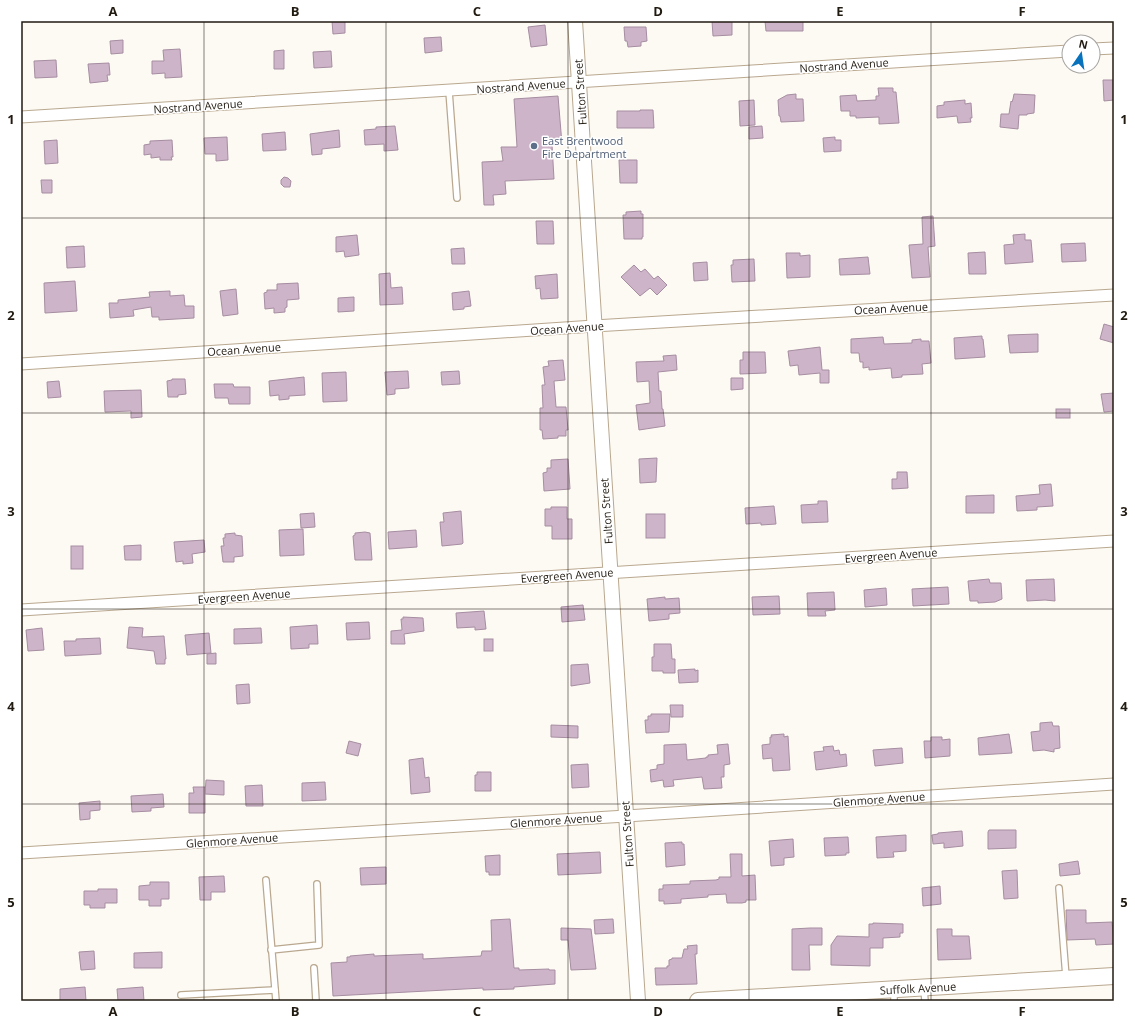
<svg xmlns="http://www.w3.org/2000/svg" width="1135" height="1022" viewBox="0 0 1135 1022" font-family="'Open Sans',sans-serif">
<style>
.building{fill:#ceb4c9;stroke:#a68da1}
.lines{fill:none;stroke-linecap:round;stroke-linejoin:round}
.service-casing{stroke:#b9a88f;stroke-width:8}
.minor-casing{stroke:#b9a88f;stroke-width:13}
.tertiary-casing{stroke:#b9a88f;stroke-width:16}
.secondary-casing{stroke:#b9a88f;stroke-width:18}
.service{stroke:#fff;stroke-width:5.5}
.minor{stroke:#fff;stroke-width:11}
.tertiary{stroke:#fff;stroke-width:14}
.secondary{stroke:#fff;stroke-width:16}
.grid{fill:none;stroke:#211a11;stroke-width:1;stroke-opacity:0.55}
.service-dot{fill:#5c6f8a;stroke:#fff;stroke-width:1.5}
.labels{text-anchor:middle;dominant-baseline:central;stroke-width:3;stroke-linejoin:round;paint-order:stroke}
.street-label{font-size:11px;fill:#211a11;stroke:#fff}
.service-label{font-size:11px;fill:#4e5e75;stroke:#fff;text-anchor:start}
.neatline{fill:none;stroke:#211a11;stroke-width:1.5}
.grid-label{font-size:13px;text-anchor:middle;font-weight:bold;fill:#211a11}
</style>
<rect width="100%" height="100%" fill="#fdfaf4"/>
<g class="building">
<polygon points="332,21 345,21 345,33 333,34"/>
<polygon points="712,21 732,21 732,35 713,36"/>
<polygon points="765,21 803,21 803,31 766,31"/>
<polygon points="545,25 547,45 531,47 528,27"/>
<polygon points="624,27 646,27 647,41 641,42 641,46 628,47 627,41 625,41"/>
<polygon points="441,37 442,51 425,53 424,38"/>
<polygon points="123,40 123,53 111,54 110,41"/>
<polygon points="180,49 182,77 165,78 165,73 152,74 152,61 164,61 163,50"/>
<polygon points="284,50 284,69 274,69 274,51"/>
<polygon points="331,51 332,67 314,68 313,52"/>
<polygon points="56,60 57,77 35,78 34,61"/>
<polygon points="109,63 110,75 107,75 108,81 90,83 88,64"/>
<polygon points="1103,80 1114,80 1114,100 1104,101"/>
<polygon points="878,88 893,88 893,92 896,92 899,123 879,124 879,117 856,118 856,116 850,116 850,111 841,111 840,96 856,95 857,101 876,100 876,96 879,96"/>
<polygon points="796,94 796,99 803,99 804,121 781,122 780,116 779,116 778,100 787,95"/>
<polygon points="1014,94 1035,95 1034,113 1027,114 1027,115 1019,115 1018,129 1000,127 1001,114 1009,114 1011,101 1012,102 1013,99"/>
<polygon points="558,96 562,144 552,145 554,179 505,181 506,194 493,195 494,205 484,205 482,162 503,161 501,147 517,147 514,99"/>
<polygon points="754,100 755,125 740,126 739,101"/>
<polygon points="965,100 965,104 971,103 972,118 970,118 971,122 958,123 957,116 937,118 937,106 944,105 944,102"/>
<polygon points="640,110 653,110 654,128 617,128 617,111 640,111"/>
<polygon points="395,126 398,150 384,151 384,144 365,145 364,130 376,129 376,127"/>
<polygon points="762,126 763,138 749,139 749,127"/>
<polygon points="339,130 340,147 322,149 322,154 312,155 310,134"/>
<polygon points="285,132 286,150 263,151 262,134"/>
<polygon points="227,137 228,160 216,161 216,154 205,154 204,138"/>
<polygon points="835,137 835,140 841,140 841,151 824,152 823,138"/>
<polygon points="57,140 58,163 45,164 44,141"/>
<polygon points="172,140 173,157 171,157 172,160 160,160 160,157 151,158 151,154 144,155 144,145 150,144 150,141"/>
<polygon points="619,160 637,160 637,183 620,183"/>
<polygon points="284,177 288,178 291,181 290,187 284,187 281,184 281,180"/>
<polygon points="41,180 52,180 52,193 42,193"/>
<polygon points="641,211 641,214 643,214 643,237 642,237 642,239 624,239 623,215 626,215 626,212"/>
<polygon points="933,216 935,246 928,247 930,277 912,278 909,245 923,244 922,217"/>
<polygon points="536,221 553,221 554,244 537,244"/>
<polygon points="1025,234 1025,240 1031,240 1033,262 1005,264 1004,245 1014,244 1013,235"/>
<polygon points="357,235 359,255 345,257 344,251 336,252 336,237"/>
<polygon points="1085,243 1086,261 1062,262 1061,244"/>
<polygon points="84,246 85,267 67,268 66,247"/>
<polygon points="464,248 465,264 452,264 451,249"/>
<polygon points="985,252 986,274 969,274 968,253"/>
<polygon points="786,253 800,253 800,256 810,255 810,277 787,278"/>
<polygon points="868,257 870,274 840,275 839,259"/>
<polygon points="754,259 755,281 732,282 731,265 733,265 733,260"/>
<polygon points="707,262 708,280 694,281 693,263"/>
<polygon points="634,265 641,272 645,269 654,279 658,276 667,285 657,295 650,288 640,296 621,277"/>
<polygon points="390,273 391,288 402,287 403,304 380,305 379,274"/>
<polygon points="557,274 558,298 541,299 540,288 536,289 535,276"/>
<polygon points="75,281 77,311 45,313 44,283"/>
<polygon points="298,283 299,299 287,300 287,307 285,308 285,312 274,313 274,308 265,309 264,293 267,292 267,290 277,290 277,284"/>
<polygon points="236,289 238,314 223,316 220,291"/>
<polygon points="170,291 170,296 184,295 185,306 194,306 194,318 159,320 159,317 152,317 151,307 133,310 134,316 110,318 109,303 118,303 118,300 150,297 149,292"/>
<polygon points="469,291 471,306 464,307 464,309 453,310 452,293"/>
<polygon points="354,297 354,311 338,312 338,298"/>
<polygon points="1104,324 1114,327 1114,343 1100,339"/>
<polygon points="1038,334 1038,352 1010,353 1008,335"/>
<polygon points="982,336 982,339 983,339 985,357 955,359 954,338"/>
<polygon points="883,337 884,344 912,343 912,340 921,339 921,341 929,341 931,363 922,364 923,374 902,375 902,377 892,378 891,368 869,370 869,367 863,368 863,362 860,362 859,353 851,353 851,339"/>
<polygon points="820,347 822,370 829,370 829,383 820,383 820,373 799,375 798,365 790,366 788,351"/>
<polygon points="743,352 765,352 766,373 740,374 740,360 743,360"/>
<polygon points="676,355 677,370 658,372 659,391 661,391 662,409 663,409 665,426 639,430 636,405 650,403 649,381 637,382 636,362 664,361 663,356"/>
<polygon points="563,360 565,380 554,381 556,407 566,407 568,430 566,430 566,436 558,436 558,438 543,439 542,430 540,430 540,408 543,408 542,385 545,385 543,367 549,366 548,361"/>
<polygon points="408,371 409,388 395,389 395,394 387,395 385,372"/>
<polygon points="459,371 460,384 442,385 441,372"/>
<polygon points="346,372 347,401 323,402 322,373"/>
<polygon points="304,377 305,395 289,396 289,399 279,400 279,395 270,396 269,381"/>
<polygon points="731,378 743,378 743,389 731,390"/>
<polygon points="172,379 185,379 186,394 178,395 178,397 168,397 167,381 172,380"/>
<polygon points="59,381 61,397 48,398 47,382"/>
<polygon points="214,384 233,384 234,387 250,387 250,404 229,404 228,398 215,398"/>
<polygon points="141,390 142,417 131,418 131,411 105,412 104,391"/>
<polygon points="1114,393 1114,411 1104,412 1101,394"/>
<rect x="1056" y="409" width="14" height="9"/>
<polygon points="657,458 656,482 640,483 639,459"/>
<polygon points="568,459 570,489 544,491 543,473 547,472 547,468 551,468 551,460"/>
<polygon points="897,472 907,472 908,488 892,489 892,479 897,479"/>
<polygon points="1051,484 1053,506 1037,507 1037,510 1017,511 1016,496 1040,494 1039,485"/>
<polygon points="994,495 994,513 966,513 966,496"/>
<polygon points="818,501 827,501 828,522 802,523 801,505 818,504"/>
<polygon points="774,506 776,524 761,525 761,523 746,524 745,508"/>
<polygon points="551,507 567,507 567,519 572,519 572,539 552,539 552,526 545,526 545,509 551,509"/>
<polygon points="461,511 463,543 462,544 442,546 440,522 444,522 443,513"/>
<polygon points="314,513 315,527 301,528 300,514"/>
<rect x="646" y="514" width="19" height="24"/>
<polygon points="303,529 304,555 280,556 279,530"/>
<polygon points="416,530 417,547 389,549 388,532"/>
<polygon points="365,532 370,533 372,560 355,560 353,536 355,535 355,533"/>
<polygon points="235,533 235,535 242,536 243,556 234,557 234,562 223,562 221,546 224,546 223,538 225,538 225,534"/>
<polygon points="204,540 205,552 192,554 193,563 183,564 183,561 176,562 174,542"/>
<polygon points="141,545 141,560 125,560 124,546"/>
<rect x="71" y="546" width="12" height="23"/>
<polygon points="989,579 990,583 1001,583 1002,599 995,602 978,603 978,601 970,601 968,581"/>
<polygon points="1054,579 1055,601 1045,600 1027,601 1026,580"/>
<polygon points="948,587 949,604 913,606 912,589"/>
<polygon points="886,588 887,605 865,607 864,590"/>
<polygon points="834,592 835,610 825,611 826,616 808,616 807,593"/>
<polygon points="779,596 780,614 753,615 752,597"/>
<polygon points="665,597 665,599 679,598 680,613 669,614 669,619 649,621 647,599"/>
<polygon points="583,605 585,620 562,622 561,607"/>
<polygon points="484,611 486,629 475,630 475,627 457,628 456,613"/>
<polygon points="403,617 423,618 424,631 404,634 405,644 391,644 391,631 402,630 401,619 403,619"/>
<polygon points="369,622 370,639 347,640 346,623"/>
<polygon points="317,625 318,644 309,644 309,648 291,649 290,627"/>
<polygon points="129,627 143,628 142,637 164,636 166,659 165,659 165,664 156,664 154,651 127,648"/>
<polygon points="42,628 44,650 28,651 26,630"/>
<polygon points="261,628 262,643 234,644 234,629"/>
<polygon points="209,633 211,653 187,655 185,635"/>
<polygon points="100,638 101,654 65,656 64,641 76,641 76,639"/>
<rect x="484" y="639" width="9" height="12"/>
<polygon points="654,644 671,644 672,659 675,659 675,673 663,673 663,671 652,671 652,657 654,657"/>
<polygon points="216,653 216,664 207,664 207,654"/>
<polygon points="588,664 590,683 571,686 571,665"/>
<polygon points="695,669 695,671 698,670 698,682 679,683 678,670"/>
<polygon points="249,684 250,703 237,704 236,685"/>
<polygon points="670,705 683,705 683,717 671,717"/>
<polygon points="651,714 670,714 669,732 646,733 645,720 648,720 648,716 651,716"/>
<polygon points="1052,722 1053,726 1059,726 1060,748 1054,749 1054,752 1044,750 1033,751 1031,732 1040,731 1040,723"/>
<polygon points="551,725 578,726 578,738 551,737"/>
<polygon points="784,734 784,737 788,736 790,770 773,771 772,758 763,759 762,745 770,744 770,737 772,737 771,735"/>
<polygon points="1009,734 1012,753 979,755 978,738"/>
<polygon points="931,737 942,737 942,740 950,739 950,756 925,758 924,741 931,741"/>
<polygon points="349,741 361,744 358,756 346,753"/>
<polygon points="686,744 687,760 706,758 706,757 708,757 708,755 718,754 717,745 728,744 730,764 724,765 724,777 721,777 722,788 704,789 702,777 673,780 674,786 664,787 663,780 651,782 650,770 657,769 657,765 664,764 664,745"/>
<polygon points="833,746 834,751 839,750 840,755 846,754 847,766 816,770 814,752 824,751 823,747"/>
<polygon points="902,748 903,763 875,766 873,750"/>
<polygon points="423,758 425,778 429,777 430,792 411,794 409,760"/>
<polygon points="588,764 589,787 572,788 571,765"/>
<polygon points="477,772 491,772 491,791 475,791 475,775 477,775"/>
<polygon points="206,780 224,781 224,795 205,794"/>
<polygon points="325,782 326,800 302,801 302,783"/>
<polygon points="262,785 263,806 246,806 245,786"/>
<polygon points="193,787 205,787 205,813 189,813 189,793 194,793"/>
<polygon points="163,794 164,807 151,808 151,811 132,812 131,796"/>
<polygon points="100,801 100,810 90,811 90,819 80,820 79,803"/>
<polygon points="989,830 1016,830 1016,848 988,849 988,832"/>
<polygon points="962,831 963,846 944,848 944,843 933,844 932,835 938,834 938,833"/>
<polygon points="906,835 906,851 893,852 894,857 877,858 876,837"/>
<polygon points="848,837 849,853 846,853 846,855 825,856 824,838"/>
<polygon points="793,839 794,857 784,858 784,865 771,866 769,841"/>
<polygon points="682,842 682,844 684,844 685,865 666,867 665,843"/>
<polygon points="600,852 601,873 558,875 557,854"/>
<polygon points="730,854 742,854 742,876 755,875 756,900 746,900 746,902 742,903 727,903 726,894 708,895 708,897 681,899 681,903 664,904 664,901 659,901 659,889 663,889 663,885 690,884 690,881 716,880 719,879 719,877 731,877"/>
<polygon points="500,855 500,875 489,875 489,872 486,872 485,856"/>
<polygon points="1078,861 1080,874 1060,876 1059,864"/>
<polygon points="386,867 386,884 361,885 360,868"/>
<polygon points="1017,870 1018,898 1004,899 1002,871"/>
<polygon points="224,876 225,892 211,892 211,900 200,900 199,877"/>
<polygon points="150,882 169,882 169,899 161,899 161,906 149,906 149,900 139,900 139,886 150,885"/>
<polygon points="940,886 941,904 923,906 922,888"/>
<polygon points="98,889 117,889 117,903 105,903 105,908 90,908 90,905 84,905 84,891 98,891"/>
<polygon points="1066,910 1086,910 1086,923 1112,922 1114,944 1096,945 1095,939 1067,940"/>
<polygon points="510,919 514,968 519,968 519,970 549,969 549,970 555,970 555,984 514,987 514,989 483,990 483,988 333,996 331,963 347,962 347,957 350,957 350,956 374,954 374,956 423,954 423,959 481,956 482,951 492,951 491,920"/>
<polygon points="613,919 614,933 595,934 594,920"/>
<polygon points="873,923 903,924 903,933 900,933 900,937 883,938 883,948 870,948 870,966 831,965 831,945 837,936 869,937 869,924 873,924"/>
<polygon points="561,928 591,929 596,969 571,970 568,940 561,940"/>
<polygon points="810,928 822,928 822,945 809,945 810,970 792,970 792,929"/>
<polygon points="937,929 952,929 952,936 969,936 971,959 938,960"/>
<polygon points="697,945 697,954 695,954 697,984 656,985 655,968 667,968 667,966 669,966 669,960 672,959 672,958 682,958 684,949 688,949 687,946"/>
<polygon points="94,951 95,969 81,970 79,952"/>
<polygon points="162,952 162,968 134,968 134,953"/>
<polygon points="85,987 86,1001 60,1001 60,989"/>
<polygon points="143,987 144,1001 118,1001 117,989"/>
</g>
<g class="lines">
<g class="service-casing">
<g id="service">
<polyline points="449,91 457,198"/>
<polyline points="266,880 276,1001"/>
<polyline points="1059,888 1066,977"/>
<polyline points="271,950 319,945 317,884"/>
<polyline points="314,968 316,1001"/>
<polyline points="924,989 925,1001"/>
<polyline points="894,990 894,1001"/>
<polyline points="181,995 275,990"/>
</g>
</g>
<g class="minor-casing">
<g id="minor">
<polyline points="1093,49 1114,48"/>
<polyline points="21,117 1069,51"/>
<polyline points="21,364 594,326 1114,295"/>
<polyline points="21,610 1114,541"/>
<polyline points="21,853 626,816 1114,784"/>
</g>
</g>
<g class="tertiary-casing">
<polyline id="tertiary" points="575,21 638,1001"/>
</g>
<g class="secondary-casing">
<polyline id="secondary" points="698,1001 1114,976"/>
</g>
<use href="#service" class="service"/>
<use href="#minor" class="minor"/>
<use href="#tertiary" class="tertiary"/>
<use href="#secondary" class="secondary"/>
</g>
<path class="grid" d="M204 21V1001M386 21V1001M568 21V1001M749 21V1001M931 21V1001M21 218H1114M21 413H1114M21 609H1114M21 804H1114"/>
<circle class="service-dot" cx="534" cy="146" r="4"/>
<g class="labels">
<g class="street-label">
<text transform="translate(844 65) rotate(-4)">Nostrand Avenue</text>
<text transform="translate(521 86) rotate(-4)">Nostrand Avenue</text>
<text transform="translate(580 92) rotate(-94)">Fulton Street</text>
<text transform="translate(198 106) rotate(-4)">Nostrand Avenue</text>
<text transform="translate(891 308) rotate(-3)">Ocean Avenue</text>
<text transform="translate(567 328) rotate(-4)">Ocean Avenue</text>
<text transform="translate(244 349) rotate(-4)">Ocean Avenue</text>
<text transform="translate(606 511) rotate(-94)">Fulton Street</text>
<text transform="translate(891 555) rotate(-4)">Evergreen Avenue</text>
<text transform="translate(567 575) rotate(-4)">Evergreen Avenue</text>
<text transform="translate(244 596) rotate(-4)">Evergreen Avenue</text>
<text transform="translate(879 799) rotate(-4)">Glenmore Avenue</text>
<text transform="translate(556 820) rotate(-4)">Glenmore Avenue</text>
<text transform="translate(627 834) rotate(-94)">Fulton Street</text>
<text transform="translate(232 840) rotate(-4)">Glenmore Avenue</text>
<text transform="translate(918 988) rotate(-3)">Suffolk Avenue</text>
</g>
<g class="service-label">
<text x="542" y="140">East Brentwood<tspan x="542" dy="13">Fire Department</tspan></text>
</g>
</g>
<rect width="1135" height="1022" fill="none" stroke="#ffffff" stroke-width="44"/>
<g transform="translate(1081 54) rotate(13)"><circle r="19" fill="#ffffff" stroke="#a6a3a0"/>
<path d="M0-3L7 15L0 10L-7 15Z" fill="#0872bd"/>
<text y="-6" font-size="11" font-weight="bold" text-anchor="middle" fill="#211a11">N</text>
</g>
<rect x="22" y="22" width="1091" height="978" class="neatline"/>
<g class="grid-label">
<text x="113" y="16">A</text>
<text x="295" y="16">B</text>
<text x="477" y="16">C</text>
<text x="658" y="16">D</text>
<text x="840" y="16">E</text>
<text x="1022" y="16">F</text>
<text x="11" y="124">1</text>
<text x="1124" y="124">1</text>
<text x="11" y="320">2</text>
<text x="1124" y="320">2</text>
<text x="11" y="516">3</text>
<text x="1124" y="516">3</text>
<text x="11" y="711">4</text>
<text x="1124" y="711">4</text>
<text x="11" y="907">5</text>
<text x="1124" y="907">5</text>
<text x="113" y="1016">A</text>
<text x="295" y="1016">B</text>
<text x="477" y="1016">C</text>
<text x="658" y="1016">D</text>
<text x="840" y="1016">E</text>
<text x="1022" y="1016">F</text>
</g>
</svg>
